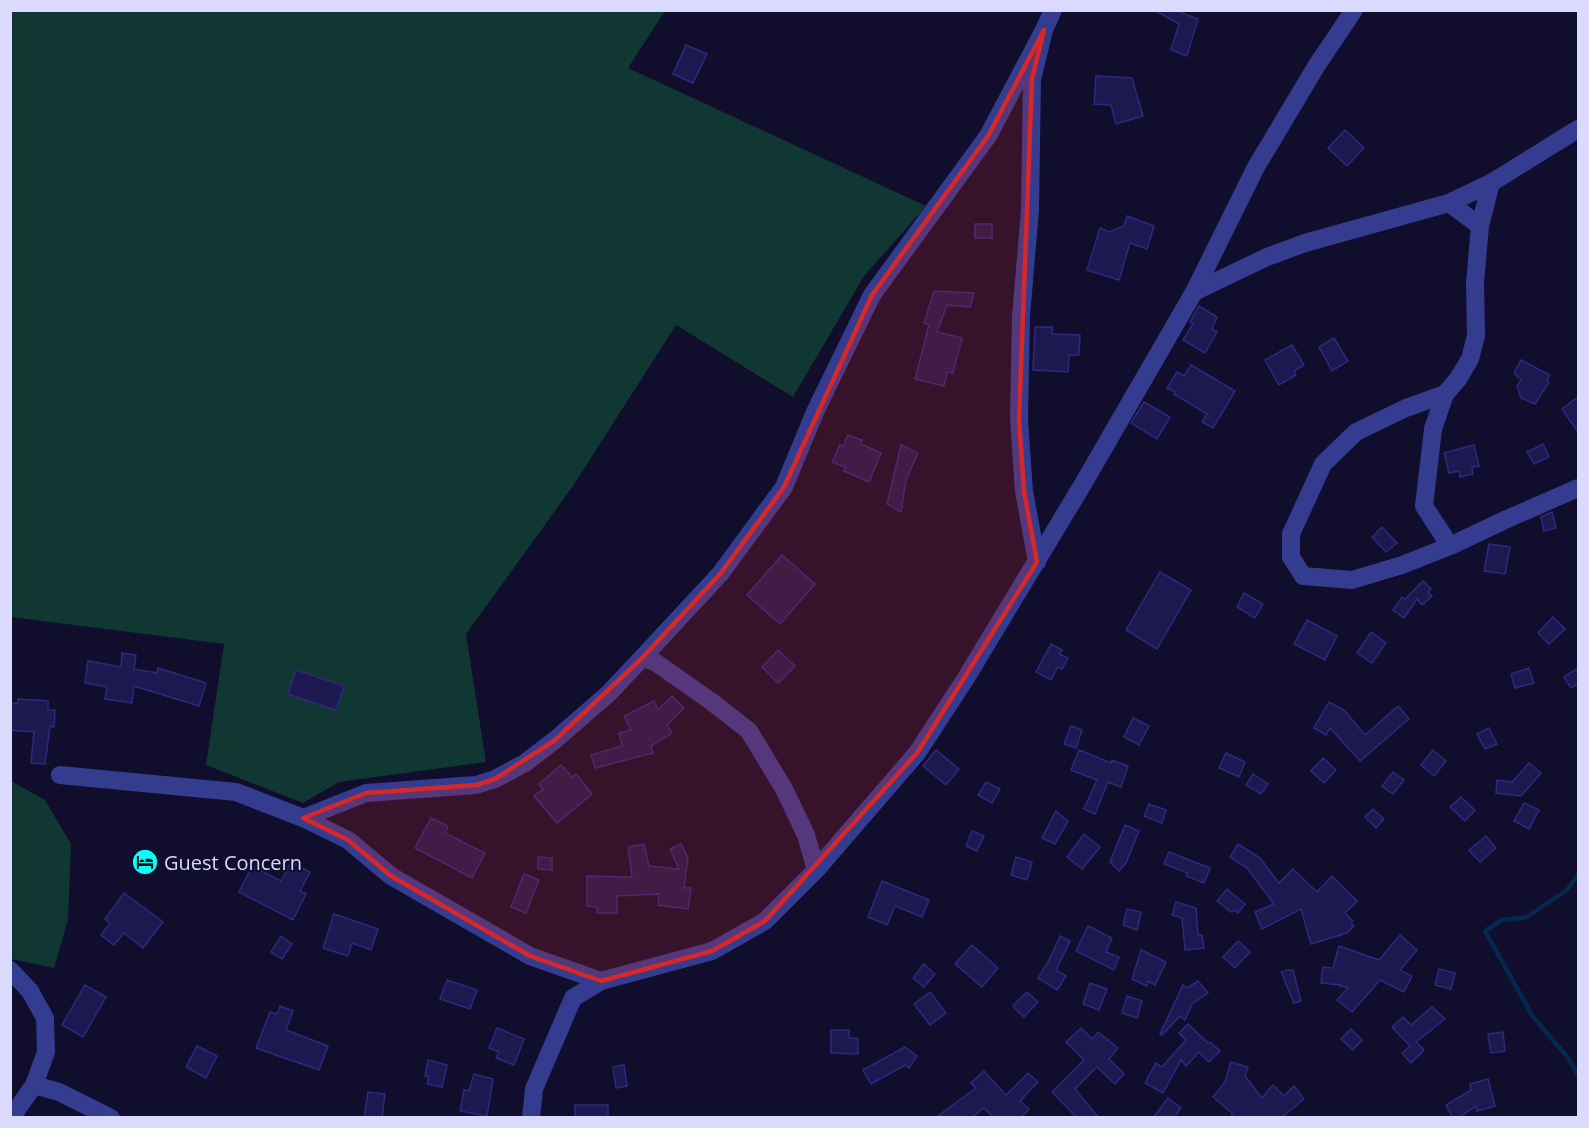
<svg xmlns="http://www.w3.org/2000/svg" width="1589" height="1128" viewBox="0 0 1589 1128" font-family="'Open Sans',sans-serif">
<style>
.green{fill:#103731}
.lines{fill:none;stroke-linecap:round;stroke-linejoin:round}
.stream{stroke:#05284f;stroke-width:4.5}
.building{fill:#1d184f;stroke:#2f287e;stroke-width:1.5}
.minor{stroke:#343c90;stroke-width:18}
.marked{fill:#d62828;fill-opacity:0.2;stroke:#d62828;stroke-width:4.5;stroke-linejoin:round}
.labels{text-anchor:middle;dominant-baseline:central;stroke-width:4.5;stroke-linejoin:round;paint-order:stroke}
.poi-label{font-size:20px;fill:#dadaff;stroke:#100e2c;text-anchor:start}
</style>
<rect width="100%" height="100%" fill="#100e2c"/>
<g class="green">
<polygon points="11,11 665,11 628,68 926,206 864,276 793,397 676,325 573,486 466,634 486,762 339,782 303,803 206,765 224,644 11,617"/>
<polygon points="11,781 45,800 71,844 68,920 54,968 11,959"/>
</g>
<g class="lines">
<polyline class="stream" points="1578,875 1567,890 1527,917 1502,920 1485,931 1533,1017 1566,1055 1578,1075"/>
</g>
<g class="building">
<polygon points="1154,10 1174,10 1198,19 1187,56 1171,50 1179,24"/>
<polygon points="686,45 707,54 693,83 673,74"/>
<polygon points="1096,76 1132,78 1143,116 1116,124 1111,105 1094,104"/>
<polygon points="1345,130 1364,148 1347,166 1328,148"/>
<polygon points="1127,216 1154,226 1147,249 1130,243 1119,280 1087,270 1100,228 1109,232 1124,226"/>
<rect x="975" y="224" width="17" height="14"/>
<polygon points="934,291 974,293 970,307 947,305 937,332 962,338 953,373 947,372 944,386 915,379 929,325 924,323"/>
<polygon points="1199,306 1217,317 1212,329 1217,332 1205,353 1183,340 1193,324 1190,322"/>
<polygon points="1035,327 1052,327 1052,334 1080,335 1079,355 1069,355 1068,372 1033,370"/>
<polygon points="1334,338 1348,361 1332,371 1319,347"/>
<polygon points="1292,345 1304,365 1294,371 1296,375 1279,385 1265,360"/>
<polygon points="1521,360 1550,375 1547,381 1549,382 1535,404 1521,398 1517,386 1521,380 1514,373"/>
<polygon points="1191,365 1235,391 1213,428 1202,422 1207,414 1174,394 1175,392 1167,388 1177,372 1184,376"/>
<polygon points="1578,397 1578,432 1562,409"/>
<polygon points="1144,402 1170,417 1157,439 1131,423"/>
<polygon points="848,435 862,440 861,444 881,453 869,482 844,471 845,467 832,462 840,445 843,446"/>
<polygon points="1543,444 1549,457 1534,464 1527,452"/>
<polygon points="901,445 918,453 906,480 901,512 887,504"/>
<polygon points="1474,445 1479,466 1472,467 1473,474 1460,477 1459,471 1449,473 1444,453"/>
<polygon points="1552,512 1556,528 1544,531 1541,517"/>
<polygon points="1382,527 1397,543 1386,552 1372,537"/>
<polygon points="1489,544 1510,547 1505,574 1484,571"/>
<polygon points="782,555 815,584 780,624 747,595"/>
<polygon points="1160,572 1191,590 1157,649 1126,630"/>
<polygon points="1423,581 1431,589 1428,592 1432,596 1422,605 1417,599 1404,618 1393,610 1402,597 1405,599"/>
<polygon points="1244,593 1263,604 1255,618 1237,607"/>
<polygon points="1553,617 1565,629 1549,644 1538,633"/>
<polygon points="1307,620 1337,636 1325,660 1294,644"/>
<polygon points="1371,632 1386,643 1372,663 1357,653"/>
<polygon points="1051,644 1062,650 1059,654 1068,658 1062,669 1058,667 1051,680 1036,672"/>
<polygon points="778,650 795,666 778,683 762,667"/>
<polygon points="122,653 136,655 134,669 157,673 158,668 206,683 199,706 134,686 132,703 105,699 107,687 85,683 88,661 121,667"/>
<polygon points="1529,668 1534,683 1515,688 1511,674"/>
<polygon points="1578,668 1578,684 1571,688 1564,677"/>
<polygon points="296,670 344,686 336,710 288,694"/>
<polygon points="672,696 684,708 667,725 672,733 651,746 653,753 595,768 591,755 622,746 619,733 631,730 624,716 654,701 658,710"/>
<polygon points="18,699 48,701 48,710 55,710 54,727 50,726 45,764 31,763 34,732 10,730 10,703 18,703"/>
<polygon points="1329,702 1344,710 1365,735 1398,706 1409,719 1360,761 1330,728 1326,735 1314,728"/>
<polygon points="1133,718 1149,726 1139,745 1124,737"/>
<polygon points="1071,726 1082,730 1076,748 1064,744"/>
<polygon points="1489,728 1497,744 1485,749 1477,734"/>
<polygon points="936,750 959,769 946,785 923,766"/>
<polygon points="1079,750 1111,763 1112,760 1128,766 1121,787 1108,782 1095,814 1084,809 1097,780 1071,770"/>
<polygon points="1433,750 1446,761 1434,776 1421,765"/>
<polygon points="1226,753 1245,762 1239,777 1219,768"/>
<polygon points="1323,758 1336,770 1324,783 1311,771"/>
<polygon points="1529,763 1541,773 1521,796 1496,793 1497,780 1512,782"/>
<polygon points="561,765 572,777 576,774 592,794 557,823 534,796 543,789 539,784"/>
<polygon points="1393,772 1404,780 1393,794 1382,786"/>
<polygon points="1253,774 1268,784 1261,794 1246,785"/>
<polygon points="986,782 1000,789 992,803 978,795"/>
<polygon points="1461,797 1475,810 1465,821 1450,807"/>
<polygon points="1524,803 1539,810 1529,829 1514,821"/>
<polygon points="1149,804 1166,810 1162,823 1144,816"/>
<polygon points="1373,809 1384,819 1376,828 1365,817"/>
<polygon points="1056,811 1068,821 1055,844 1042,838"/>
<polygon points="431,818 448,826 445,833 485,853 472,878 415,848"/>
<polygon points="1125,825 1139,831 1126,863 1119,871 1110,862"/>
<polygon points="972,831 984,836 977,851 966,846"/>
<polygon points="1084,834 1100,847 1082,869 1067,857"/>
<polygon points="1486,836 1496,848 1480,862 1469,850"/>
<polygon points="644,844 649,866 679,869 670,849 681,844 688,858 684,888 691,888 688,909 658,905 659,894 617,896 617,913 597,913 597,907 587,906 587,876 632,877 628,847"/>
<polygon points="1238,844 1260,858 1279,883 1293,869 1317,892 1332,876 1357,901 1345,913 1353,921 1351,923 1354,926 1347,933 1311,944 1301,909 1262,929 1255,912 1274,904 1247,868 1230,857"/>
<polygon points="1169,852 1210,868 1204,883 1186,876 1188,873 1164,864"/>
<polygon points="538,857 552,858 552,870 538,869"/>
<polygon points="1016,857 1032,862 1027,880 1011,875"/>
<polygon points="291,862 310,872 300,891 306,894 293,920 239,892 252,866 281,881"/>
<polygon points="524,874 539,880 526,913 511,907"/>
<polygon points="882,881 929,900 922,917 895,906 887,925 868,917"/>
<polygon points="1227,889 1245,904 1238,913 1234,910 1231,912 1217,901"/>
<polygon points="124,893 163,922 143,948 124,933 114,945 101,935 110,923 105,919"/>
<polygon points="1176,902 1196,908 1198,935 1202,935 1204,948 1185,950 1182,918 1172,915"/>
<polygon points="1127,909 1141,912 1137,930 1123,925"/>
<polygon points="334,914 378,929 371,950 352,943 348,956 323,948"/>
<polygon points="1088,926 1112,938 1106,952 1119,957 1114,970 1076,951"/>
<polygon points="1400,935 1417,950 1400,970 1412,976 1404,992 1380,980 1352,1012 1337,1000 1348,988 1340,986 1341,985 1321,983 1323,967 1333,968 1339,946 1379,960"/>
<polygon points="281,936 292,944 282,959 271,952"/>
<polygon points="1060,936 1070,941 1056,970 1066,976 1057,990 1038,978 1049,960"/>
<polygon points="1238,941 1250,952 1235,968 1223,957"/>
<polygon points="972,945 998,968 982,987 955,964"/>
<polygon points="1141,950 1166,962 1155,985 1148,981 1147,986 1132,979"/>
<polygon points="924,964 935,974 924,987 913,978"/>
<polygon points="1439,969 1455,973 1451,989 1435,985"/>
<polygon points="1288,970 1293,970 1301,1001 1294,1003 1281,972"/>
<polygon points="447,980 477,990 470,1009 440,999"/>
<polygon points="1198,981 1208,993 1192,1004 1185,1020 1180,1016 1162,1035 1160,1034 1183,985 1187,988"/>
<polygon points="1090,983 1107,989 1099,1010 1083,1004"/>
<polygon points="85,985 106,997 83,1037 62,1025"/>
<polygon points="930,992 946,1013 930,1025 914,1004"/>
<polygon points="1027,992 1038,1002 1024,1017 1013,1006"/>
<polygon points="1127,996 1142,1001 1137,1018 1122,1013"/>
<polygon points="280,1006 293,1011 286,1030 328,1046 319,1070 256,1048 270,1012 277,1014"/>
<polygon points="1432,1007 1445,1019 1416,1042 1424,1050 1411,1063 1402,1053 1410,1046 1392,1027 1403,1017 1411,1025"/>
<polygon points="1188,1024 1208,1043 1210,1042 1220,1051 1209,1062 1199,1052 1186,1066 1181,1060 1163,1093 1145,1083 1156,1063 1162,1067 1186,1040 1179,1033"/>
<polygon points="497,1028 524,1039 514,1065 496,1058 499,1052 489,1048"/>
<polygon points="1081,1028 1092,1039 1098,1032 1118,1048 1109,1059 1124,1074 1115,1084 1097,1067 1075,1089 1099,1118 1077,1118 1052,1092 1084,1060 1066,1042"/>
<polygon points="1351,1029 1362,1040 1353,1050 1341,1039"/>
<polygon points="831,1030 849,1030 849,1038 858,1038 858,1054 831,1053"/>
<polygon points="1503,1032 1505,1051 1491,1053 1488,1034"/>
<polygon points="197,1046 217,1056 206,1078 186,1067"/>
<polygon points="905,1047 917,1056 909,1068 905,1065 871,1084 863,1070"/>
<polygon points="428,1060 447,1065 442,1087 427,1084 429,1077 425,1076"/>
<polygon points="1231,1062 1248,1067 1245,1076 1262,1098 1273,1085 1284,1096 1294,1086 1304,1099 1281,1118 1232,1118 1232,1113 1213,1097 1225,1082"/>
<polygon points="624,1065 627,1086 616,1088 613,1067"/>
<polygon points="984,1071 1006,1095 1028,1073 1038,1082 1020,1101 1029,1109 1021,1118 994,1118 984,1108 971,1118 935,1118 976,1088 971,1083"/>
<polygon points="474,1074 493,1079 487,1116 460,1111 464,1090 469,1091"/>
<polygon points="1488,1079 1495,1106 1477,1111 1476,1106 1458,1118 1453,1118 1446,1105 1471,1090 1470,1084"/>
<polygon points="368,1092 385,1094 382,1118 364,1118"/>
<polygon points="1168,1098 1181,1108 1174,1118 1153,1118"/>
<rect x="575" y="1105" width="33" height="13"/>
</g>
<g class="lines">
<g class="minor">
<polyline points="1491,183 1480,226 1475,283 1476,336 1470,359 1458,379 1445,394 1406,408 1356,432 1323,464 1291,534 1291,557 1303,576 1352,580 1402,565 1450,546 1507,519 1578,488"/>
<polyline points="1449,203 1480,226"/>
<polyline points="1194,292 1267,257 1305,243 1449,203 1491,183 1578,129"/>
<polyline points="1445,394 1433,429 1424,506 1450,546"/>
<polyline points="1037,562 1024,491 1019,419 1021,316 1030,210 1032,79 1044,30 1053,10"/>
<polyline points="642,658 655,662 712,702 749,731 784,789 806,835 816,870"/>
<polyline points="60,775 236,792 303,818 348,840 391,876 530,956 601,981"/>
<polyline points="303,818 366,793 476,785 495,779 525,763 555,740 609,693 642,658 720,574 784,487 815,412 872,295 988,136 1044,30"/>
<polyline points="10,970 30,991 45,1018 46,1052 34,1085 11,1118"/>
<polyline points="34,1085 59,1092 111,1118"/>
<polyline points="531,1118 534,1089 573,998 601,981 712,951 765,921 816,870 917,753 966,678 1083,484 1194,292 1256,167 1317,65 1354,10"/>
</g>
</g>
<path class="marked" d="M1044 30 1032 79 1019 419 1024 491 1037 562 917 753 765 921 712 951 601 981 530 956 391 876 348 840 303 818 366 793 476 785 495 779 555 740 642 658 720 574 784 487 872 295 988 136Z"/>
<defs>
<g id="hotel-disc" transform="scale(1.35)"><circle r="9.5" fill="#06fffb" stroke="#100e2c"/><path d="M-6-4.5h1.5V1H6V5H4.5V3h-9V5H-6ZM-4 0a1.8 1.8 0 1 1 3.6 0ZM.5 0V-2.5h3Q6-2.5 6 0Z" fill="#111"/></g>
</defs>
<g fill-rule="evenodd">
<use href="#hotel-disc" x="145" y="862"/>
</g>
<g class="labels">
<g class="poi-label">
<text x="164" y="862">Guest Concern</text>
</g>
</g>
<rect width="1589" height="1128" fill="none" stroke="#dadaff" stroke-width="24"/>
</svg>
